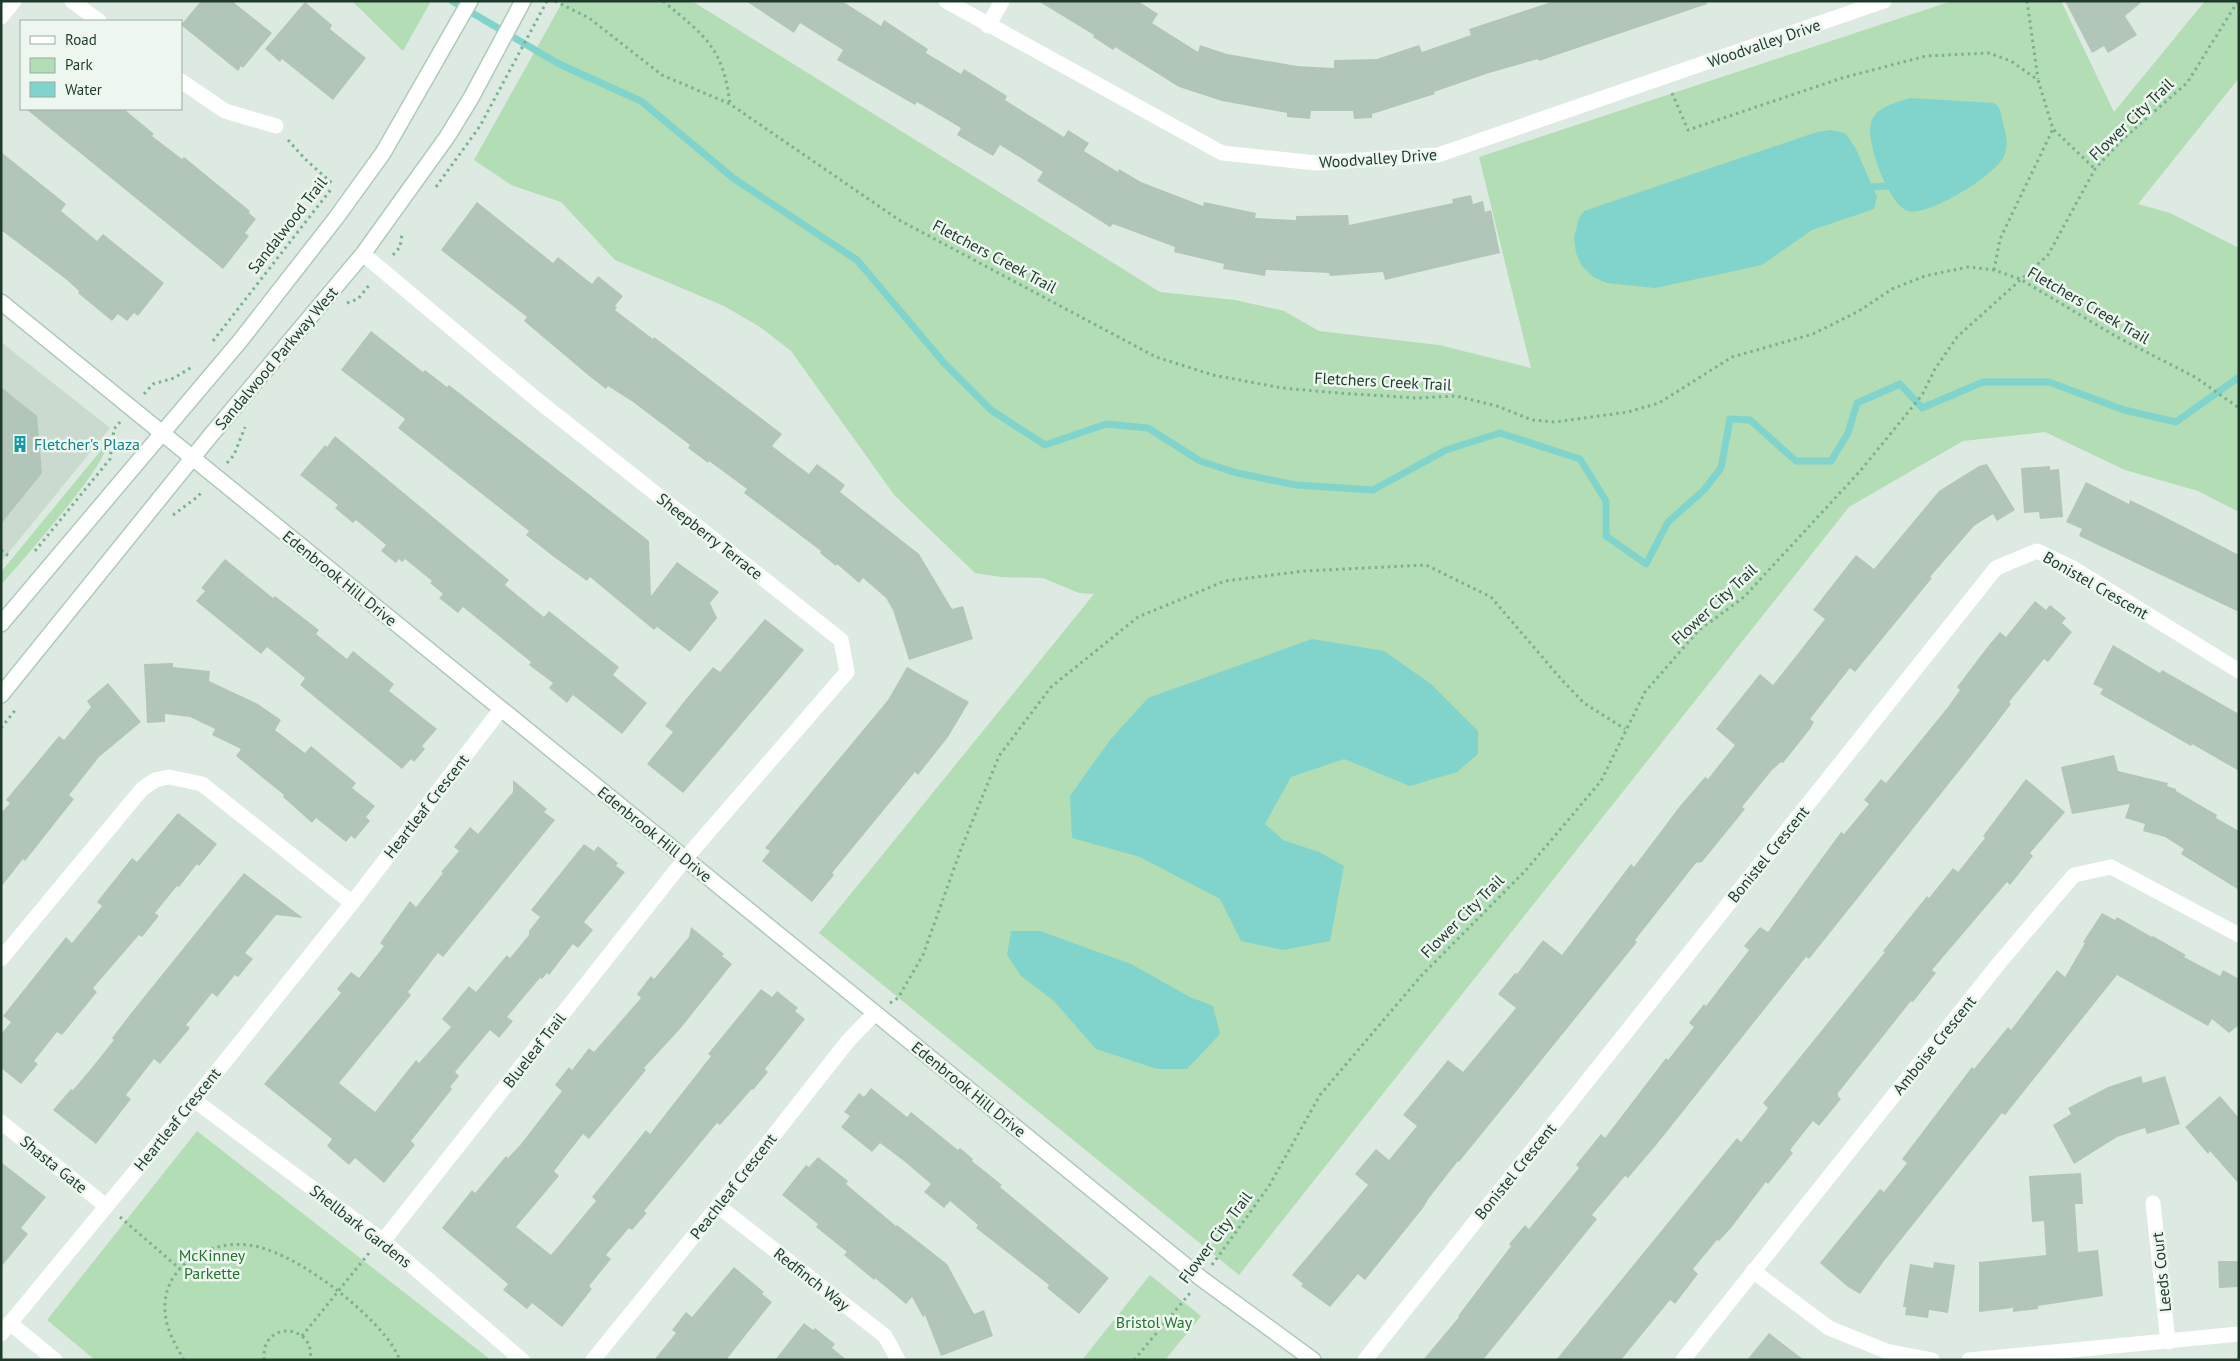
<svg xmlns="http://www.w3.org/2000/svg" width="2240" height="1361" viewBox="0 0 2240 1361" font-family="'PT Sans',sans-serif">
<style>
.built{fill:#cbdacf}
.green{fill:#b3ddb4}
.water{fill:#80d4cc}
.lines{fill:none;stroke-linecap:round;stroke-linejoin:round}
.stream{stroke:#80d4cc;stroke-width:7}
.building{fill:#b2c5b9}
.secondary-casing{stroke:#afcaba;stroke-width:18}
.path{stroke:#7bb092;stroke-width:3;stroke-dasharray:2.5 4;stroke-linecap:butt}
.street{stroke:#fff;stroke-width:15}
.secondary{stroke:#fff;stroke-width:15}
.labels{text-anchor:middle;dominant-baseline:central;stroke-width:5;stroke-linejoin:round;paint-order:stroke}
.street-label{font-size:16px;fill:#1e3a2b;stroke:#edf7ef}
.culture-label{font-size:16px;fill:#0d838f;stroke:#edf7ef;text-anchor:start}
.park-label{font-size:16px;fill:#267331;stroke:#edf7ef}
</style>
<rect width="100%" height="100%" fill="#ddeae1"/>
<polygon class="built" points="1,342 110,428 1,562"/>
<g class="green">
<polygon points="352,1 431,1 403,51"/>
<polygon points="563,1 692,1 1160,292 1235,300 1284,311 1319,331 1439,345 1531,368 1479,157 1952,1 2061,1 2114,112 2205,1 2239,1 2239,78 2138,204 2170,213 2239,248 2239,512 2198,491 2125,470 2045,432 1963,441 1849,507 1239,1275 819,933 1094,594 1079,593 1043,578 1001,577 975,573 895,496 791,351 760,327 724,306 615,260 561,202 511,185 474,160"/>
<path d="M107 443C110 462 19 564 1 585V572Z"/>
<polygon points="197,1131 491,1360 95,1360 47,1320"/>
<polygon points="1150,1275 1201,1316 1165,1360 1082,1360"/>
</g>
<g class="water">
<path d="M1910 98 1994 103C2001 107 2001 115 2003 123 2006 134 2009 145 2004 156 1996 175 1928 217 1908 211 1889 205 1863 138 1872 120 1878 106 1896 103 1910 98Z"/>
<polygon points="1830,130 1845,133 1855,147 1877,197 1874,209 1812,230 1762,265 1655,288 1607,283 1593,277 1582,266 1576,253 1574,237 1579,218 1584,211 1817,132"/>
<polygon points="1312,639 1384,651 1431,684 1478,731 1478,754 1457,772 1410,786 1344,759 1291,777 1265,824 1283,840 1319,852 1344,866 1330,941 1283,950 1241,941 1220,899 1140,857 1072,838 1070,796 1110,740 1148,698"/>
<polygon points="1011,931 1040,931 1131,964 1190,997 1213,1006 1220,1034 1187,1069 1157,1069 1096,1049 1054,1001 1021,976 1007,955"/>
</g>
<g class="lines">
<g class="stream">
<polyline points="452,1 559,64 641,101 733,178 857,260 944,363 991,410 1045,445 1106,424 1148,428 1200,461 1237,473 1296,485 1373,490 1446,450 1500,433 1580,459 1606,501 1606,536 1646,564 1668,522 1704,490 1721,468 1730,419 1750,420 1796,461 1831,461 1848,433 1857,403 1900,384 1922,408 1983,382 2049,382 2124,410 2176,422 2239,377"/>
<polyline points="1872,187 1887,186"/>
</g>
</g>
<g class="building">
<polygon points="201,1 232,1 272,33 243,68 241,66 238,71 181,25"/>
<polygon points="746,1 842,1 881,26 884,20 928,49 926,53 961,74 964,69 1007,96 1005,100 1064,137 1068,130 1089,143 1084,151 1118,172 1119,169 1141,182 1203,206 1204,202 1256,213 1255,218 1296,220 1296,216 1348,215 1349,225 1453,203 1452,199 1471,195 1473,204 1483,201 1485,212 1491,210 1500,253 1385,280 1383,272 1330,276 1329,273 1266,270 1265,276 1223,269 1224,264 1174,252 1175,247 1113,224 1110,227 1037,181 1043,172 1000,145 993,156 957,135 961,128 917,102 915,105 837,60 843,50 800,23 794,33"/>
<polygon points="1038,1 1138,1 1158,14 1152,23 1198,52 1200,45 1227,54 1297,66 1334,68 1334,60 1377,59 1419,45 1422,52 1471,35 1469,29 1554,1 1706,1 1707,4 1539,61 1538,59 1489,73 1434,92 1435,94 1372,114 1372,118 1354,119 1353,111 1311,111 1310,119 1287,117 1287,113 1222,101 1179,87 1115,47 1113,50 1093,37 1094,35"/>
<polygon points="2065,1 2143,1 2125,16 2137,35 2108,53 2104,46 2092,53"/>
<polygon points="305,2 332,25 330,29 366,58 333,100 282,59 280,62 265,49"/>
<polygon points="26,109 124,109 154,134 152,136 182,159 184,157 250,211 249,213 256,219 245,233 249,236 223,269"/>
<polygon points="1,152 66,204 61,211 97,241 103,234 164,283 138,316 134,313 127,321 118,314 112,321 78,293 79,291 67,280 1,230"/>
<polygon points="477,202 553,263 558,257 592,284 598,276 623,296 615,306 617,307 615,310 653,339 654,337 782,434 772,446 809,474 817,464 845,485 840,492 919,554 952,609 963,606 973,639 909,660 893,610 886,598 863,578 859,583 837,564 836,566 820,553 821,551 744,493 747,489 709,461 708,463 688,448 690,445 633,402 608,386 606,389 588,375 524,321 527,317 441,250"/>
<polygon points="371,331 423,372 425,370 447,387 449,385 649,541 651,596 677,562 719,592 710,603 717,618 690,652 657,627 654,630 590,577 587,581 554,557 526,535 529,531 398,428 405,419 341,370"/>
<polygon points="1,387 37,416 42,473 1,524"/>
<polygon points="335,436 509,580 505,585 544,617 549,611 619,667 613,675 647,703 622,734 573,695 567,703 549,688 553,683 529,665 531,662 463,607 458,613 439,598 443,594 430,583 432,581 405,559 402,562 399,559 396,563 381,551 386,545 356,520 353,523 335,508 338,505 300,475 325,445 327,447"/>
<polygon points="1987,464 2015,510 1997,521 1993,514 1974,526 1930,577 1932,578 1855,672 1850,668 1810,719 1814,722 1810,729 1783,763 1781,762 1772,770 1742,807 1745,809 1702,862 1696,863 1635,940 1637,942 1459,1162 1458,1161 1429,1198 1423,1208 1365,1280 1358,1274 1330,1307 1301,1286 1303,1284 1292,1275 1368,1185 1355,1174 1376,1149 1389,1160 1417,1126 1403,1115 1448,1060 1463,1072 1516,1008 1498,994 1515,973 1517,974 1543,940 1562,955 1631,864 1634,867 1680,806 1705,777 1708,779 1735,745 1716,729 1760,674 1773,685 1800,651 1825,619 1813,610 1856,555 1874,569 1939,491 1979,466"/>
<polygon points="2050,466 2050,470 2059,469 2063,517 2040,519 2039,512 2024,513 2021,468"/>
<polygon points="2086,482 2129,504 2130,500 2157,513 2239,555 2239,612 2079,536 2082,529 2066,522"/>
<polygon points="225,559 273,598 275,596 319,630 316,634 347,659 353,651 394,684 389,691 437,729 422,746 425,749 414,762 411,759 402,769 300,685 305,678 267,647 261,654 196,601 205,591 201,588"/>
<polygon points="2035,601 2046,610 2050,605 2066,618 2062,623 2072,632 2048,662 2044,659 2009,702 2011,704 1983,741 1809,959 1806,957 1657,1144 1628,1178 1625,1176 1592,1215 1597,1219 1483,1360 1423,1360 1459,1317 1458,1316 1511,1246 1509,1244 1525,1225 1529,1229 1579,1168 1576,1165 1601,1134 1605,1138 1666,1058 1668,1060 1694,1027 1689,1023 1704,1004 1706,1006 1749,950 1744,946 1760,927 1768,932 1841,832 1844,834 1869,804 1864,800 1881,779 1886,783 1948,707 1960,690 1957,687 1989,645 2000,632 2006,637"/>
<polygon points="765,619 804,650 683,793 647,764 673,732 665,726 686,699 713,667 720,672"/>
<polygon points="2113,645 2160,673 2162,670 2239,714 2239,771 2192,744 2191,746 2100,694 2103,689 2093,684"/>
<polygon points="173,663 173,667 210,671 209,681 258,704 281,720 275,730 305,753 311,746 356,783 352,788 375,806 366,817 370,821 355,839 351,836 346,842 316,818 312,823 283,797 284,795 236,756 241,749 212,735 215,729 190,717 165,714 165,722 147,723 144,664"/>
<polygon points="907,667 969,702 948,737 918,775 915,772 832,873 834,875 812,902 762,861 770,851 765,848 888,700"/>
<polygon points="108,683 141,722 99,757 69,795 74,799 25,861 23,859 1,887 1,813 10,803 6,800 59,736 64,740 91,707 87,701"/>
<polygon points="2114,755 2118,771 2168,783 2167,786 2176,789 2176,791 2217,815 2216,818 2239,831 2239,890 2181,854 2184,849 2165,837 2143,831 2145,824 2125,818 2130,804 2072,814 2061,767"/>
<polygon points="2026,779 2065,812 2030,853 2033,856 2010,885 2007,882 1932,970 1936,973 1913,1002 1911,1001 1838,1093 1838,1096 1841,1099 1819,1126 1813,1121 1790,1150 1793,1153 1768,1184 1766,1182 1731,1228 1719,1241 1717,1240 1693,1269 1698,1274 1675,1304 1670,1300 1621,1360 1556,1360 1737,1138 1741,1142 1768,1108 1763,1103 1885,952 1883,951 1927,896 1929,898 1953,868 1958,872 1985,838 1983,836"/>
<polygon points="513,780 547,809 544,812 555,820 443,957 438,953 408,992 411,995 339,1083 375,1112 416,1060 419,1063 451,1027 442,1019 469,986 476,992 507,955 510,958 529,935 529,931 540,917 531,910 584,844 594,851 598,846 618,863 616,866 625,872 584,922 593,930 578,948 573,944 549,975 547,973 542,979 540,978 507,1017 513,1021 499,1038 490,1030 455,1072 459,1076 450,1087 452,1089 411,1141 415,1145 384,1183 355,1158 349,1165 327,1146 332,1139 264,1084 341,993 337,989 351,972 359,978 384,946 380,943 410,901 416,907 443,873 441,872 459,851 454,847 470,827 478,834 513,792"/>
<polygon points="178,813 217,844 199,866 197,864 179,887 177,886 155,913 159,916 142,937 139,935 93,988 97,992 62,1035 57,1032 34,1061 38,1064 21,1084 1,1068 1,1034 11,1022 3,1016 66,937 72,943 102,906 97,902 132,858 137,862"/>
<polygon points="244,873 303,918 276,915 245,953 253,959 238,977 235,975 217,997 212,993 186,1025 190,1028 160,1064 154,1059 126,1095 131,1099 96,1144 53,1110 71,1089 73,1090 90,1070 114,1040 112,1038 132,1012"/>
<polygon points="2102,913 2115,920 2117,917 2152,937 2153,936 2186,955 2184,957 2220,976 2223,970 2239,979 2239,1025 2229,1033 2212,1019 2208,1026 2117,975 2005,1115 2002,1113 1884,1261 1860,1294 1848,1287 1820,1263 1880,1189 1884,1192 1907,1163 1902,1159 1972,1067 1974,1069 2008,1027 2011,1030 2057,970 2065,977 2085,943 2083,942"/>
<polygon points="691,927 724,954 722,956 732,964 680,1029 644,1068 646,1070 589,1139 583,1134 554,1171 559,1176 516,1227 551,1255 596,1201 592,1197 646,1130 650,1134 711,1056 708,1054 761,989 772,997 777,991 798,1008 795,1011 805,1019 765,1069 768,1072 753,1090 752,1089 720,1125 717,1123 644,1211 647,1213 632,1230 629,1228 606,1255 611,1259 589,1286 592,1289 562,1327 532,1303 527,1309 503,1290 508,1284 442,1228 472,1190 475,1193 506,1156 508,1158 521,1144 562,1091 555,1085 569,1067 572,1070 589,1048 594,1052 641,998 637,994 651,976 654,979 689,937"/>
<polygon points="2141,1076 2143,1083 2165,1076 2180,1124 2147,1134 2145,1128 2117,1137 2074,1164 2053,1125 2071,1114 2068,1108 2108,1087"/>
<polygon points="871,1088 907,1117 911,1112 958,1150 960,1148 973,1159 972,1161 1002,1185 1000,1187 1109,1278 1079,1314 1047,1288 1049,1285 976,1228 978,1225 950,1201 944,1208 924,1192 931,1184 904,1161 880,1143 872,1152 841,1127 850,1116 844,1112 859,1093 864,1097"/>
<polygon points="2220,1096 2239,1118 2239,1184 2210,1151 2208,1154 2185,1127"/>
<polygon points="818,1157 848,1181 846,1184 896,1226 897,1225 947,1264 974,1314 984,1310 993,1336 941,1356 925,1315 923,1317 912,1297 906,1304 875,1278 874,1280 844,1255 847,1252 816,1227 818,1224 782,1195 806,1165 809,1167"/>
<polygon points="1,1162 46,1197 21,1228 28,1234 1,1267"/>
<polygon points="2081,1173 2083,1204 2075,1204 2078,1252 2098,1250 2103,1296 2038,1306 2038,1309 2013,1312 2013,1308 1979,1312 1979,1262 2046,1255 2044,1221 2032,1222 2029,1176"/>
<polygon points="2218,1261 2239,1261 2239,1287 2219,1288"/>
<polygon points="1934,1262 1955,1265 1948,1313 1929,1310 1928,1318 1905,1315 1906,1307 1903,1307 1910,1264 1933,1268"/>
<polygon points="734,1267 764,1292 762,1294 772,1302 726,1360 654,1360 676,1333 672,1330 686,1312 692,1317"/>
<polygon points="804,1323 813,1330 815,1328 835,1344 832,1348 847,1360 775,1360"/>
<polygon points="1769,1333 1804,1360 1747,1360"/>
</g>
<g class="lines">
<g class="secondary-casing">
<g id="secondary">
<polyline points="1,302 1202,1279 1313,1360"/>
<polyline points="1,624 240,341 336,218 383,153 470,1"/>
<polyline points="1,695 211,435 363,254 447,137 471,98 523,1"/>
</g>
</g>
<g class="path">
<polyline points="555,1 589,18 662,75 730,104 899,220 1156,357 1213,375 1282,388 1338,393 1417,398 1456,396 1497,406 1532,420 1555,422 1628,412 1659,403 1732,357 1813,334 1859,311 1892,289 1925,276 1968,267 1994,270 2020,279 2117,337 2195,377 2239,408"/>
<path d="M663 1C705 36 723 47 730 104"/>
<polyline points="2027,1 2038,79"/>
<polyline points="1672,93 1688,130 1842,78 1926,56 1989,53 2011,61 2038,80 2053,129 2095,169"/>
<polyline points="288,140 305,159 334,185"/>
<polyline points="436,187 480,126 547,1"/>
<polyline points="393,255 400,247 402,234"/>
<polyline points="1994,270 2000,239 2053,129"/>
<polyline points="347,303 358,299 370,284"/>
<polyline points="213,341 332,188"/>
<polyline points="144,394 153,384 174,378 192,367"/>
<polyline points="227,463 234,455 245,427"/>
<polyline points="173,515 196,498 203,491"/>
<polyline points="1,550 10,557"/>
<polyline points="35,551 110,459 114,429 120,422"/>
<polyline points="1,728 17,708"/>
<polyline points="890,1003 898,998 923,955 961,849 999,756 1051,687 1138,617 1225,581 1304,571 1426,565 1491,597 1561,679 1584,703 1625,729"/>
<polyline points="120,1217 180,1269"/>
<polyline points="1212,1265 1269,1186 1320,1095 1421,976 1526,870 1601,781 1645,692 1698,631 1744,597 1861,470 1922,395 1935,369 1957,337 2048,255 2095,169 2123,139 2187,83 2238,1"/>
<polyline points="302,1336 369,1253"/>
<path d="M184 1360C175 1344 166 1329 165 1311 162 1266 209 1240 249 1245 293 1251 359 1303 386 1337 392 1344 396 1352 400 1360"/>
<path d="M264 1360C261 1318 317 1325 310 1360"/>
<polyline points="1134,1360 1190,1293"/>
</g>
<g class="street">
<polyline points="72,1 99,21"/>
<polyline points="946,1 1222,153 1316,163 1438,155 1884,1"/>
<polyline points="1,17 14,1"/>
<polyline points="988,26 1002,1"/>
<polyline points="181,81 225,111 276,126"/>
<polyline points="363,254 536,399 841,640 847,672 685,859 383,1241"/>
<polyline points="1,959 142,789 155,780 169,777 202,784 352,903"/>
<polyline points="194,1100 383,1241 522,1360"/>
<polyline points="1,1122 106,1206"/>
<polyline points="2153,1203 2168,1342"/>
<polyline points="718,1206 885,1336 898,1360"/>
<polyline points="1753,1271 1829,1328 1886,1351 1932,1360"/>
<polyline points="10,1323 55,1360"/>
<polyline points="1,1334 194,1100 352,903 501,709"/>
<polyline points="593,1360 718,1206 848,1041 875,1013"/>
<polyline points="1365,1360 1996,568 2037,551 2071,567 2239,671"/>
<polyline points="1683,1360 2000,962 2074,875 2111,867 2239,935"/>
<polyline points="1969,1360 2239,1334"/>
</g>
<use href="#secondary" class="secondary"/>
</g>
<defs>
<g id="building-bare" transform="scale(1.35)"><path d="M-4-6H4V6H1V3H-1V6H-4ZM-2.5-4.3h1.7v1.8h-1.7ZM.8-4.3h1.7v1.8H.8ZM-2.5-1h1.7V.8h-1.7ZM.8-1h1.7V.8H.8Z" fill="#0f9aa8" stroke="#edf7ef" stroke-width="2.5" paint-order="stroke"/></g>
</defs>
<g fill-rule="evenodd">
<use href="#building-bare" x="20" y="444"/>
</g>
<g class="labels">
<g class="street-label">
<text transform="translate(1764 43) rotate(-19)">Woodvalley Drive</text>
<text transform="translate(2131 119) rotate(-44)">Flower City Trail</text>
<text transform="translate(1378 158) rotate(-4)">Woodvalley Drive</text>
<text transform="translate(287 225) rotate(-52)">Sandalwood Trail</text>
<text transform="translate(995 256) rotate(28)">Fletchers Creek Trail</text>
<text transform="translate(2089 305) rotate(30)">Fletchers Creek Trail</text>
<text transform="translate(276 358) rotate(-50)">Sandalwood Parkway West</text>
<text transform="translate(1383 381) rotate(3)">Fletchers Creek Trail</text>
<text transform="translate(710 536) rotate(38)">Sheepberry Terrace</text>
<text transform="translate(340 578) rotate(39)">Edenbrook Hill Drive</text>
<text transform="translate(2096 585) rotate(30)">Bonistel Crescent</text>
<text transform="translate(1714 604) rotate(-43)">Flower City Trail</text>
<text transform="translate(426 806) rotate(-52)">Heartleaf Crescent</text>
<text transform="translate(655 834) rotate(39)">Edenbrook Hill Drive</text>
<text transform="translate(1768 854) rotate(-51)">Bonistel Crescent</text>
<text transform="translate(1462 916) rotate(-45)">Flower City Trail</text>
<text transform="translate(1934 1045) rotate(-51)">Amboise Crescent</text>
<text transform="translate(534 1050) rotate(-52)">Blueleaf Trail</text>
<text transform="translate(969 1089) rotate(39)">Edenbrook Hill Drive</text>
<text transform="translate(177 1119) rotate(-51)">Heartleaf Crescent</text>
<text transform="translate(54 1164) rotate(39)">Shasta Gate</text>
<text transform="translate(1515 1171) rotate(-51)">Bonistel Crescent</text>
<text transform="translate(733 1186) rotate(-52)">Peachleaf Crescent</text>
<text transform="translate(361 1226) rotate(38)">Shellbark Gardens</text>
<text transform="translate(1215 1237) rotate(-53)">Flower City Trail</text>
<text transform="translate(2161 1272) rotate(-96)">Leeds Court</text>
<text transform="translate(812 1279) rotate(38)">Redfinch Way</text>
</g>
<g class="culture-label">
<text x="34" y="444">Fletcher's Plaza</text>
</g>
<g class="park-label">
<text x="212" y="1255">McKinney<tspan x="212" dy="18">Parkette</tspan></text>
<text x="1154" y="1322">Bristol Way</text>
</g>
</g>
<rect width="2240" height="1361" fill="none" stroke="#1e3a2b" stroke-width="5"/>
<rect x="20" y="20" width="162" height="90" fill="#edf7ef" stroke="#9aaba1"/>
<rect x="30" y="36" width="25" height="8" fill="#ffffff" stroke="#9aaba1"/>
<text x="65" y="45" font-size="15" fill="#1e3a2b">Road</text>
<rect x="30" y="58" width="25" height="15" fill="#b3ddb4" stroke="#9aaba1"/>
<text x="65" y="70" font-size="15" fill="#1e3a2b">Park</text>
<rect x="30" y="82" width="25" height="15" fill="#80d4cc" stroke="#9aaba1"/>
<text x="65" y="95" font-size="15" fill="#1e3a2b">Water</text>
</svg>
